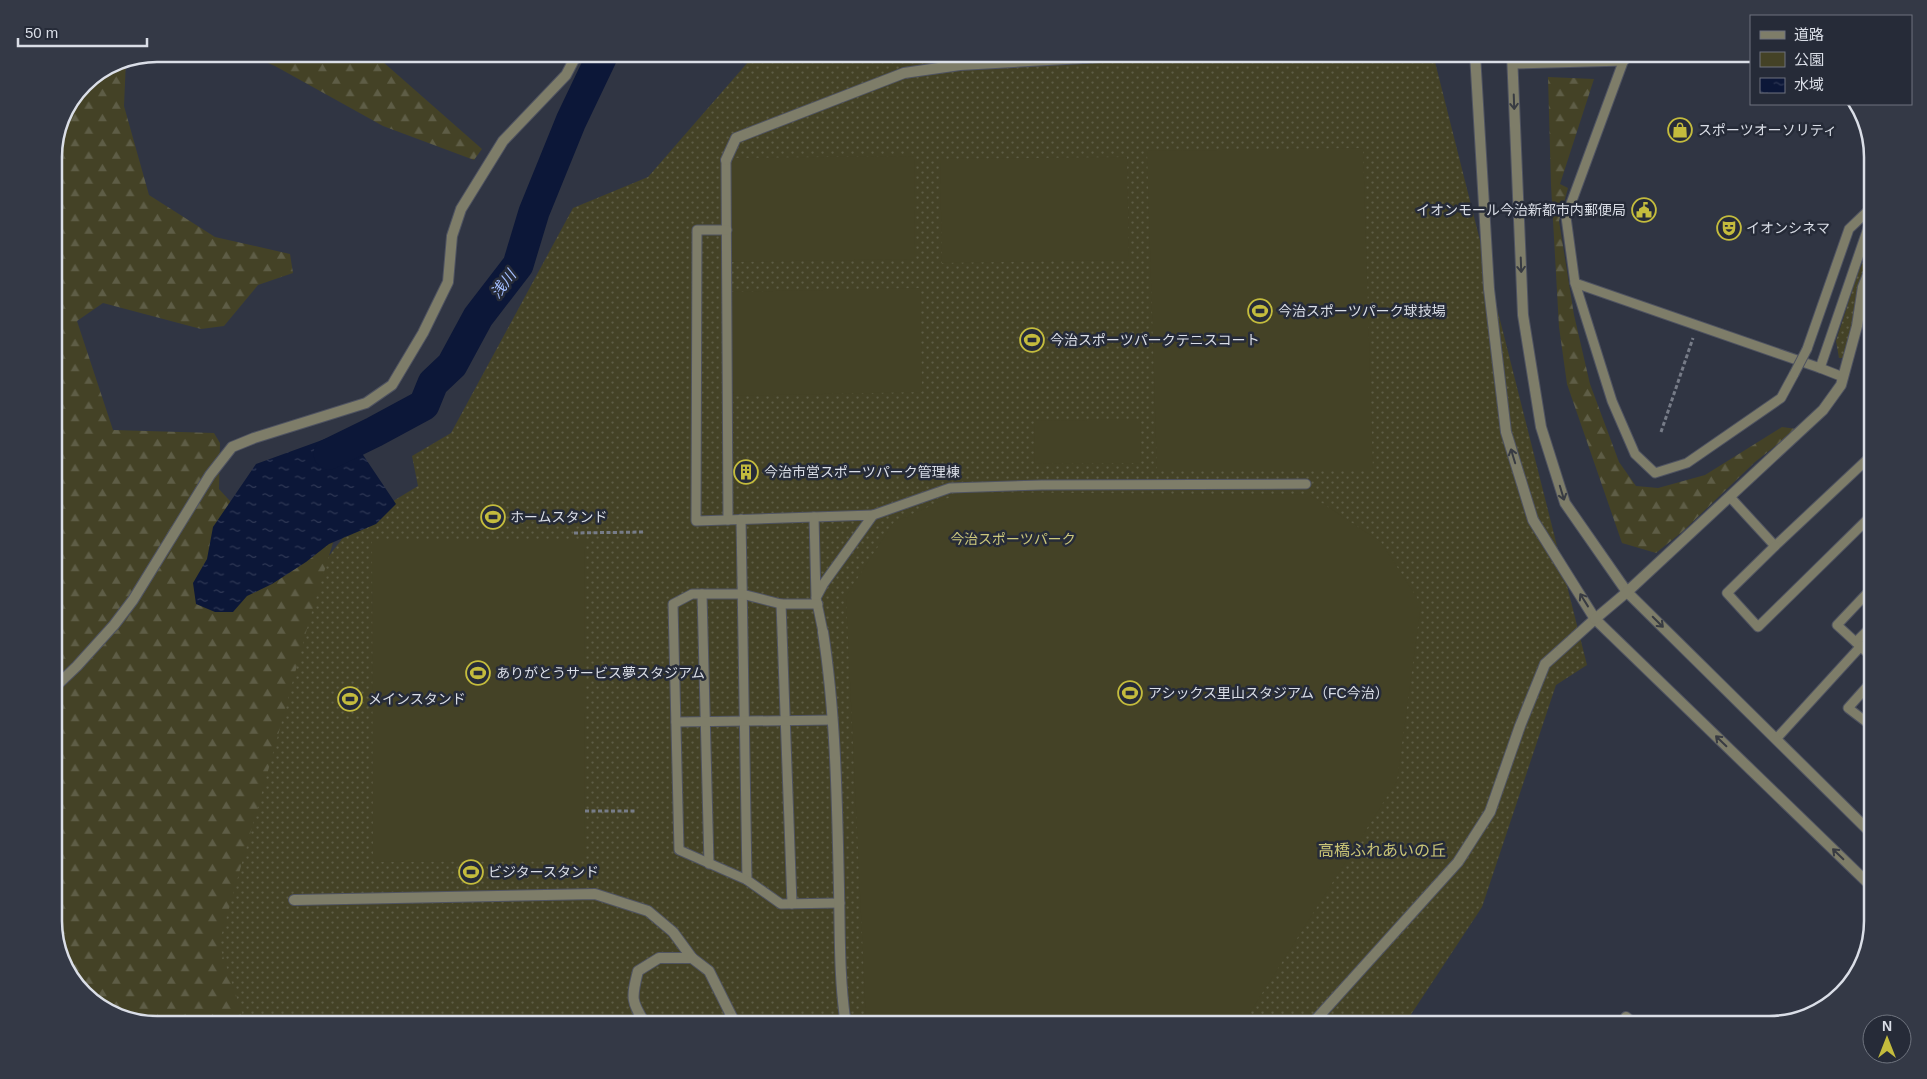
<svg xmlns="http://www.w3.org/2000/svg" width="1927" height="1079" viewBox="0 0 1927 1079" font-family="Helvetica,'Noto Sans JP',sans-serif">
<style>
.green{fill:url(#green-dots)}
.forest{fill:url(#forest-firs)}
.pitch{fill:#444226}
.water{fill:url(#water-ripples)}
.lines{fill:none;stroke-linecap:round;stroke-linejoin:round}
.river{stroke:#0c1738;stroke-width:31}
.service-casing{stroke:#4f5361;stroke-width:11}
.minor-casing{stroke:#4f5361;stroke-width:12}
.tertiary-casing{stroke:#4f5361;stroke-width:12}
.path{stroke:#777c88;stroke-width:3;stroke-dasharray:4 2.5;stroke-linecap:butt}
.service{stroke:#7e7d69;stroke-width:9}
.minor{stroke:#7e7d69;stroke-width:10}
.tertiary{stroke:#7e7d69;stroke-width:10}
.service-bridge-casing{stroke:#4f5361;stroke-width:11;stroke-linecap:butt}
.service-bridge{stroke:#7e7d69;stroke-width:9}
.oneway{stroke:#383b42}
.labels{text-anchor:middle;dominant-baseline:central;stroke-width:5;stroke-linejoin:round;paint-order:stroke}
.poi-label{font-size:14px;fill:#dadee7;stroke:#262b38;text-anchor:start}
.park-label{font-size:14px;fill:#cbc77c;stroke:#262b38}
.water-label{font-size:15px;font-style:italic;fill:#a3bdfe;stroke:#262b38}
.quarter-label{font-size:16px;fill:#c9c476;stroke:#262b38}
.rim{fill:none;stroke:#dadee7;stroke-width:2.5}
</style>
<defs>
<pattern id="green-dots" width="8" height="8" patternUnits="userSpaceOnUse" patternTransform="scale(1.25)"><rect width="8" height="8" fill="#444226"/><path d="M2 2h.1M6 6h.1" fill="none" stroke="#5e5d46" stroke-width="1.8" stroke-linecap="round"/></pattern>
<pattern id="forest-firs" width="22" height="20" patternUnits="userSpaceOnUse" patternTransform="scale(1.25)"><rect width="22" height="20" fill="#444226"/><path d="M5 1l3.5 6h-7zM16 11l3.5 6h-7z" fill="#5e5d46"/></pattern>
<pattern id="water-ripples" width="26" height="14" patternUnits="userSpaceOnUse" patternTransform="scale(1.25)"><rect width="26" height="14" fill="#0c1738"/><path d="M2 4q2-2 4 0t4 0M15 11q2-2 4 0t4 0" fill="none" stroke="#2f3855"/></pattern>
</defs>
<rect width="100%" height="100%" fill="#303543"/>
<g class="green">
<polygon points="755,54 1378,54 1434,58 1587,665 1556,685 1482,907 1404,1025 216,1025 203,820 308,583 352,526 418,486 412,456 451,433 573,208 648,177"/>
<polygon points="1873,240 1873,253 1860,285 1855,323 1844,358 1839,358 1836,341 1858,273"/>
</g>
<g class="forest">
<polygon points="246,54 374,54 482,149 474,160 383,126 275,66"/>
<path d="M126 60 124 106 149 195 215 237 290 254 293 273 258 285 224 326 201 329 103 303 77 321 113 430 214 433 220 443 219 489 241 513 347 497 310 618 277 739 219 944 246 1025H158L106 1011 71 979 54 928V151C56 141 57 127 62 117 73 94 101 65 126 60Z"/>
<polygon points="1548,77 1594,79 1560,184 1568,188 1559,221 1574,315 1590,384 1619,462 1636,486 1658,488 1705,475 1782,427 1797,429 1755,462 1682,532 1656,553 1622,543 1567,384 1559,327 1551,185"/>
</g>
<g class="pitch">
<polygon points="1363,148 1373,471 1157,471 1147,151"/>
<polygon points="914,156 915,259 731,262 730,158"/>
<polygon points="1127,157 1129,260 942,263 940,159"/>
<polygon points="920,288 922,392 732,396 730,292"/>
<polygon points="1140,419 1141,463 1035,464 1034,421"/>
<polygon points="962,492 1310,495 1381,542 1421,604 1397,781 1242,1025 869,1025 866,1019 846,596 894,522"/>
<polygon points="372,539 584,539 585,861 373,862"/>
</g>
<polygon class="water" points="347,431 396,504 376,524 329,544 306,562 272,584 247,596 233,612 215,612 196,604 193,583 207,559 213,527 256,464"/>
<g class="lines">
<polyline class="river" points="329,454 374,432 424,405 433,383 452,365 478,317 518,265 534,212 571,121 603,54"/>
<g class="service-casing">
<g id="service">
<polyline points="1626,54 1566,217 1575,283 1612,401 1635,454 1655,473 1687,463 1781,398 1794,374"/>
<polyline points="1513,64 1624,61"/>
<polyline points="726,160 728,520"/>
<polyline points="727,230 697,230 696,521 873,515 824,583 816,598 823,632"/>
<polyline points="1575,283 1820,368"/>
<polyline points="1807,349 1849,229 1873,206"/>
<polyline points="1843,377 1820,368 1868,228 1873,223"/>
<polyline points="1730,497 1775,546 1873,454"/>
<polyline points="873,515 950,488 1042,485 1306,484"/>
<polyline points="814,517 816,597"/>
<polyline points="741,519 747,880 781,904 840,903"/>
<polyline points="1775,546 1727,593 1758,627 1873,514"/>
<polyline points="1873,587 1837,625 1873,658"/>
<polyline points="702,594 709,864"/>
<polyline points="781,604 792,904"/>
<polyline points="1856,642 1873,625"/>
<polyline points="1873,680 1848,708 1873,727"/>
<polyline points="676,722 832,720"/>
<polyline points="1776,739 1861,646"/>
<polyline points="747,880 679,850 673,604 692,594 742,594 781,604 818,604"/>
</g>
</g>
<g class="minor-casing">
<g id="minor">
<polyline points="726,160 736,138 904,73 960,65 1156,54"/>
<path d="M823 632C836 716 837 803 839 889 840 935 839 980 846 1025"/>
<polyline points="54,688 77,666 114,625 133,600 210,475 232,447 254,438 366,403 392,385 423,333 448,282 452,236 461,209 503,141 566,75 577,54"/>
<polyline points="294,900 595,894 648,911 673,932 692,958"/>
<polyline points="1626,1017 1635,1025"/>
<path d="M646 1025C631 1001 631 999 638 971L659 958H692L709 971 736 1025"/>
<polyline points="1311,1025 1458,862 1490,812 1520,726 1545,664 1595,619"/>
</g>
</g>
<g class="tertiary-casing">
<g id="tertiary">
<polyline points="1475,54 1489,289 1506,432 1533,520 1595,619 1873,888"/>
<polyline points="1512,54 1523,315 1541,427 1565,503 1627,592 1873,835"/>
<polyline points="1595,619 1627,592 1823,410 1841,385 1857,326 1863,287 1873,262"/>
</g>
</g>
<g class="path">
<polyline points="1661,432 1693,338"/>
<polyline points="574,533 643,532"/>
<polyline points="585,811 636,811"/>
</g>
<use href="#service" class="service"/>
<use href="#minor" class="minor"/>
<use href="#tertiary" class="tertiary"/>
<g class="service-bridge-casing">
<polyline id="service-bridge" points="1794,374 1807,349"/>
</g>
<use href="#service-bridge" class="service-bridge"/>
</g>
<defs><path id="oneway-shaft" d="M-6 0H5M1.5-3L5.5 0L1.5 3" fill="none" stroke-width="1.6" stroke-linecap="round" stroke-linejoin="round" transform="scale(1.25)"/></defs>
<g class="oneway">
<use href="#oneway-shaft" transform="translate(1514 102) rotate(88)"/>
<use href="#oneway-shaft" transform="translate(1521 265) rotate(88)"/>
<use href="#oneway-shaft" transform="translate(1513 456) rotate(-107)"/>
<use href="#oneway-shaft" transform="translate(1562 493) rotate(73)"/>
<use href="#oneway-shaft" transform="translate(1584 600) rotate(-122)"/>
<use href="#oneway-shaft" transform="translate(1658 622) rotate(45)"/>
<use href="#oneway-shaft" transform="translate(1721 741) rotate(-136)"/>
<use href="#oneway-shaft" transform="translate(1838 854) rotate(-136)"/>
</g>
<defs>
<g id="shop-ring" transform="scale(1.25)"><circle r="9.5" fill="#262b38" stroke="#c4bc3d" stroke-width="1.5"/><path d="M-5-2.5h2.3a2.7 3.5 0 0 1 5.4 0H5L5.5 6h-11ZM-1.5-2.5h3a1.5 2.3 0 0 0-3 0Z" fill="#c4bc3d"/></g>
<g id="civic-ring" transform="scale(1.25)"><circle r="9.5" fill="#262b38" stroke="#c4bc3d" stroke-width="1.5"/><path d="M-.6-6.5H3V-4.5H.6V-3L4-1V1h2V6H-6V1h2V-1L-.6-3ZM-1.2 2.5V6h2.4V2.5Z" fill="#c4bc3d"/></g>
<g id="theatre-ring" transform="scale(1.25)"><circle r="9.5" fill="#262b38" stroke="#c4bc3d" stroke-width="1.5"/><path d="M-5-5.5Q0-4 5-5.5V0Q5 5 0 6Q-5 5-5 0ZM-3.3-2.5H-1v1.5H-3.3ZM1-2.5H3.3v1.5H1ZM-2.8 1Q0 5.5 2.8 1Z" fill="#c4bc3d"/></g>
<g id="stadium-ring" transform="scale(1.25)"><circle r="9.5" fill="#262b38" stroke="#c4bc3d" stroke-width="1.5"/><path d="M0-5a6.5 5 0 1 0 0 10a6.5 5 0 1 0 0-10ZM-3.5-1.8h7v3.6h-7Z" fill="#c4bc3d"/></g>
<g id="building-ring" transform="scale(1.25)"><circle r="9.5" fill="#262b38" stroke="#c4bc3d" stroke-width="1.5"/><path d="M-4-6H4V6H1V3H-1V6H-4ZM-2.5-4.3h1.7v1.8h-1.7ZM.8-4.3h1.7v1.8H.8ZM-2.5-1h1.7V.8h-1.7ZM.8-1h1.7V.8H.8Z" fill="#c4bc3d"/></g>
</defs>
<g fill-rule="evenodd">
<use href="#shop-ring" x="1680" y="130"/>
<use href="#civic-ring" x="1644" y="210"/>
<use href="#theatre-ring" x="1729" y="228"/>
<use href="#stadium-ring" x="1260" y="311"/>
<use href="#stadium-ring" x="1032" y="340"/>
<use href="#building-ring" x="746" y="472"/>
<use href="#stadium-ring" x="493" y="517"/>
<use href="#stadium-ring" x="478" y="673"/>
<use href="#stadium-ring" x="1130" y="693"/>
<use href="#stadium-ring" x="350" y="699"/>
<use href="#stadium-ring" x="471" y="872"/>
</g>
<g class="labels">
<g class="poi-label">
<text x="1698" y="130">スポーツオーソリティ</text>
<text x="1626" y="210" text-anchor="end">イオンモール今治新都市内郵便局</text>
<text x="1746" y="228">イオンシネマ</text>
<text x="1278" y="311">今治スポーツパーク球技場</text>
<text x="1050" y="340">今治スポーツパークテニスコート</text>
<text x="764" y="472">今治市営スポーツパーク管理棟</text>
<text x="510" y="517">ホームスタンド</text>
<text x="496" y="673">ありがとうサービス夢スタジアム</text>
<text x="1148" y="693">アシックス里山スタジアム（FC今治）</text>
<text x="368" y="699">メインスタンド</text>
<text x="488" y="872">ビジタースタンド</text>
</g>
<g class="park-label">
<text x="1013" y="539">今治スポーツパーク</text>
</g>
<g class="water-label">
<text transform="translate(503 284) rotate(-53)">浅川</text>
</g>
<g class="quarter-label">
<text x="1382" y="850">高橋ふれあいの丘</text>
</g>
</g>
<path d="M0 0H1927V1079H0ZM157 62H1769A95 95 0 0 1 1864 157V921A95 95 0 0 1 1769 1016H157A95 95 0 0 1 62 921V157A95 95 0 0 1 157 62Z" fill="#343946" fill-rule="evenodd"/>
<path class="rim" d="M157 62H1769A95 95 0 0 1 1864 157V921A95 95 0 0 1 1769 1016H157A95 95 0 0 1 62 921V157A95 95 0 0 1 157 62Z"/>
<rect x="1750" y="15" width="162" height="90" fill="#262b38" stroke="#6e737e"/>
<rect x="1760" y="31" width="25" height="8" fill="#7e7d69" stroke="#6e737e"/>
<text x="1794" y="40" font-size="15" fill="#dadee7">道路</text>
<rect x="1760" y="52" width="25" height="15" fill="#444226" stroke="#6e737e"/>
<text x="1794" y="65" font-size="15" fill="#dadee7">公園</text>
<rect x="1760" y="78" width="25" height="15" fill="url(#water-ripples)" stroke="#6e737e"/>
<text x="1794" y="90" font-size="15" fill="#dadee7">水域</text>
<g transform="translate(1887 1039)"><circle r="24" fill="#262b38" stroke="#6e737e"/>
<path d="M0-4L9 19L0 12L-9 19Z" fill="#c4bc3d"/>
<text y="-8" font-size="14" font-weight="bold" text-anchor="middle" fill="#dadee7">N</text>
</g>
<path d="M18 38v8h129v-8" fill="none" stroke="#dadee7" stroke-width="2.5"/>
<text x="25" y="38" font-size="15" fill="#dadee7" stroke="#262b38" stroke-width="4" paint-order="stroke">50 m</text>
</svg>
